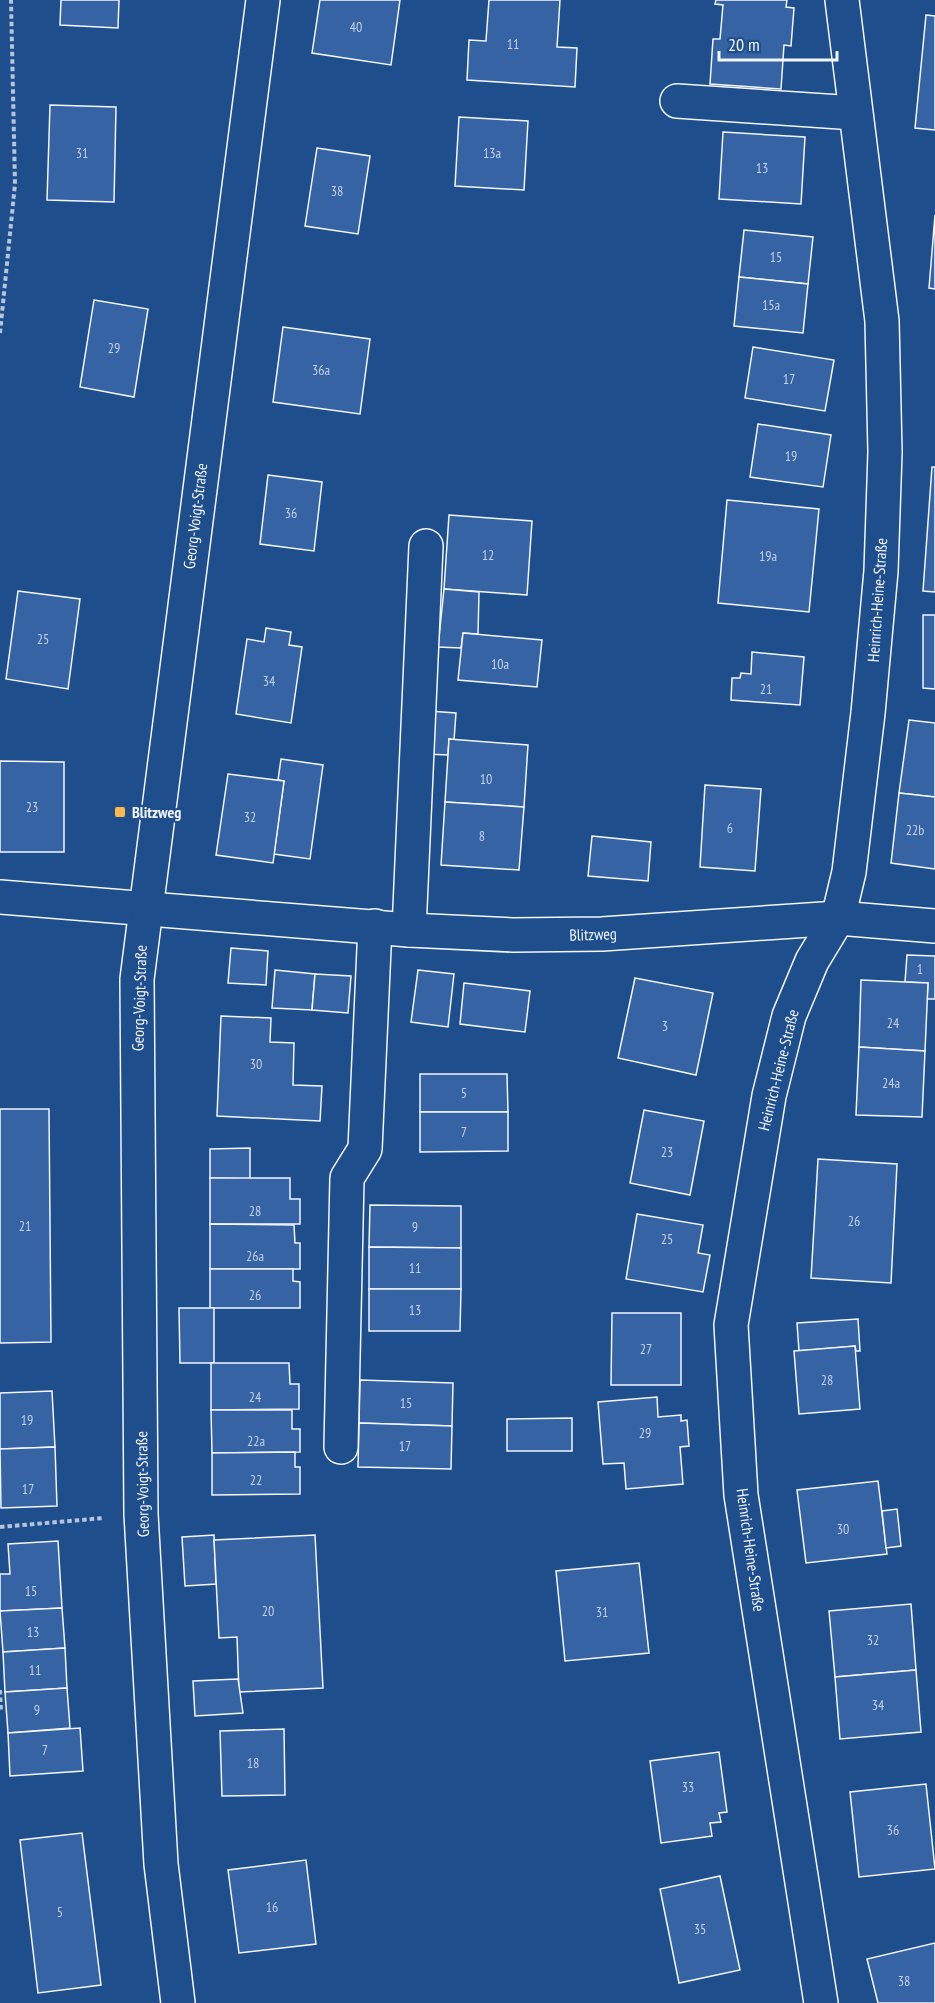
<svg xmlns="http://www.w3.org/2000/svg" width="935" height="2003" viewBox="0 0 935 2003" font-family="'PT Sans Narrow',sans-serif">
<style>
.building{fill:#3563a3;stroke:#f2f6ff;stroke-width:1.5}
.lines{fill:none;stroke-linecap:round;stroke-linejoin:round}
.minor-casing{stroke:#f2f6ff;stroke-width:36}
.path{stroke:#b3c4dc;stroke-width:4;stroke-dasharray:4.5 3;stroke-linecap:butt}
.minor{stroke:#1f4e8c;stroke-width:33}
.poi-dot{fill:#ffb74d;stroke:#1f4e8c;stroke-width:2}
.labels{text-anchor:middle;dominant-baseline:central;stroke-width:4.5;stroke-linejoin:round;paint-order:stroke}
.number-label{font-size:14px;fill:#c3d1e8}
.street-label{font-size:16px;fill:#f2f6ff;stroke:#1f4e8c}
.poi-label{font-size:16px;font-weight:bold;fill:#f2f6ff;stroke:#1f4e8c;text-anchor:start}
</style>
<rect width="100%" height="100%" fill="#1f4e8c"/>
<g class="building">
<polygon points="61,0 119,0 118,28 60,25"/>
<polygon points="320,0 400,0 391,65 312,53"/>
<polygon points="489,0 560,0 557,47 577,48 575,87 467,80 469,40 486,41"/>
<polygon points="716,0 787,0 786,7 794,8 791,46 784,45 781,89 710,84 713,39 720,39 723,5 715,4"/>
<polygon points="926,15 935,16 935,130 915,128"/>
<polygon points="50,105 116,107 114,202 47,200"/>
<polygon points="459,117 528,121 524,190 455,186"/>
<polygon points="723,132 805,137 801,204 719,199"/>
<polygon points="317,148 370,156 358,234 305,226"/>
<polygon points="935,215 935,289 929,288"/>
<polygon points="744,230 813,237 808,284 739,277"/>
<polygon points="739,277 808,284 803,333 734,326"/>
<polygon points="94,300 148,309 134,397 80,387"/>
<polygon points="283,327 370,339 360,414 273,402"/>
<polygon points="753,347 834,360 825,411 745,398"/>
<polygon points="758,424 831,435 823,487 750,477"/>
<polygon points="932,467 935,467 935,592 923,591"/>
<polygon points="268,475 322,482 314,551 260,544"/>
<polygon points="727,500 819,509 809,612 718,603"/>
<polygon points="449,515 532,521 527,595 444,589"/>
<polygon points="444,589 479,592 478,634 463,633 461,648 438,647"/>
<polygon points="18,591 80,599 68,689 6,679"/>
<polygon points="923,615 935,615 935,689 923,688"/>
<polygon points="266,628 291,632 289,645 302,647 291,723 236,714 247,639 264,642"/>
<polygon points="463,633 542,640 537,687 458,680"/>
<polygon points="752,652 804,657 800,705 731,700 732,678 740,678 741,673 751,674"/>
<polygon points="429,711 456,713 454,740 449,739 448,755 426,754"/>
<polygon points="909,720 935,723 935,797 899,793"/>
<polygon points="449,739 528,745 524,807 445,802"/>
<polygon points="281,759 323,765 310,859 274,854 284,781 278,780"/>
<polygon points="0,761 64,762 64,852 0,852"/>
<polygon points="228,774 284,781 273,863 216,855"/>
<polygon points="705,785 761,789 755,871 700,867"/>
<polygon points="899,793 935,797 935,869 891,863"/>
<polygon points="445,802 524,807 519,870 441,865"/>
<polygon points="592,836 651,842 648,881 588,876"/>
<polygon points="231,948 268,951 266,985 228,983"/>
<polygon points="907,955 935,956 935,999 927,999 928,983 905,982"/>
<polygon points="275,970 315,974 312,1010 272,1008"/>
<polygon points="418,970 454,974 448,1027 411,1022"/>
<polygon points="315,974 351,976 348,1013 312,1010"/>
<polygon points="635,978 713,993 696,1075 618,1058"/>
<polygon points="861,980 928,983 925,1051 859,1047"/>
<polygon points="464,983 530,991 525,1032 460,1024"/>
<polygon points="221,1016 271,1018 270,1042 294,1043 293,1085 322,1086 320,1121 217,1116"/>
<polygon points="859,1047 925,1051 922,1117 856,1115"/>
<polygon points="420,1074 507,1074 508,1112 420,1112"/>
<polygon points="0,1109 49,1109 51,1342 0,1343"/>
<polygon points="644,1110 704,1121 690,1195 630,1183"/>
<polygon points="420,1112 508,1112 508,1151 420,1152"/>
<polygon points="250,1148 250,1179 210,1178 210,1149"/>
<polygon points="818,1159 897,1164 891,1283 811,1278"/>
<polygon points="210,1178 290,1178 290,1199 300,1199 300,1224 210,1224"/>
<polygon points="370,1205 461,1206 461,1248 369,1247"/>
<polygon points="637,1214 703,1225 698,1253 710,1255 703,1292 626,1279"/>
<polygon points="210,1224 294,1225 295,1243 300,1243 300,1269 210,1269"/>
<polygon points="369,1247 461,1248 461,1289 369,1289"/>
<polygon points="210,1269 293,1269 293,1281 300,1282 300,1308 210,1308"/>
<polygon points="369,1289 461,1289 460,1331 369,1331"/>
<polygon points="179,1308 214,1308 214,1363 180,1363"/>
<polygon points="612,1313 681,1313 681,1385 611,1385"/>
<polygon points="858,1319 860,1351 856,1351 855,1346 799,1351 797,1323"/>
<polygon points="855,1346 860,1409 799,1414 794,1351"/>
<polygon points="211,1363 289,1363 290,1384 299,1384 299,1409 211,1410"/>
<polygon points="360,1380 453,1383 452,1426 359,1423"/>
<polygon points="52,1391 55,1447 0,1449 0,1393"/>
<polygon points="657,1397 658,1417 681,1415 681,1421 687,1420 689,1446 680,1447 683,1484 626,1489 624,1463 603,1464 598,1402"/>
<polygon points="211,1410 292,1410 292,1429 300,1429 300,1452 212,1453"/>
<polygon points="572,1418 572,1451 507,1451 507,1419"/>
<polygon points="359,1423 452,1426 451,1469 358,1467"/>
<polygon points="55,1447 57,1506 1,1508 0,1449"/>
<polygon points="295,1452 295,1467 300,1467 300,1494 212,1495 212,1453"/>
<polygon points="878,1481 887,1554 806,1563 797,1490"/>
<polygon points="897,1509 901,1546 886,1548 882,1511"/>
<polygon points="214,1535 216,1584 185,1586 182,1537"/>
<polygon points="315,1535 323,1688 239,1692 237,1637 219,1638 214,1540"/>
<polygon points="58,1541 62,1608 0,1611 0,1574 10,1574 8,1544"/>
<polygon points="639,1563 649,1653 565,1661 556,1571"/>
<polygon points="911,1604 916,1670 835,1677 829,1611"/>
<polygon points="62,1608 65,1648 3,1652 0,1611"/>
<polygon points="65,1648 67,1688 5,1692 3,1652"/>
<polygon points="916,1670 921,1732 840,1739 835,1677"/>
<polygon points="238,1679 243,1713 195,1716 193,1681"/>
<polygon points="67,1688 70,1728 8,1733 5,1692"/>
<polygon points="80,1728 83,1771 10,1776 8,1733"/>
<polygon points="284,1729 285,1795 222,1796 220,1731"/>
<polygon points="719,1752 727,1812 719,1813 721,1822 710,1823 712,1836 661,1843 650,1761"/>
<polygon points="926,1784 935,1869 859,1877 850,1792"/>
<polygon points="82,1833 101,1985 38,1993 20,1840"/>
<polygon points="306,1860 316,1944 239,1953 228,1870"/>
<polygon points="720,1876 740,1970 679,1983 660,1889"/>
<polygon points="935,1943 935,2003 878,2003 867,1959"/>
</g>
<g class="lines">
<g class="minor-casing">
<g id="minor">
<polyline points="677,101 855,113"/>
<polyline points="0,897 409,930 513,935 602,934 838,918 935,926"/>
<polyline points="409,930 426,546"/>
<polyline points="341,1447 347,1178 365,1149 375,926"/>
<polyline points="178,2003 161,1864 141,1514 137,979 263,0"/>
<polyline points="821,2003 741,1495 731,1325 769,1096 789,1016 812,961 838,918 849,872 868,713 881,571 885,452 882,321 842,0"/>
</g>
</g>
<g class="path">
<polyline points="0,333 15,184 11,0"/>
<polyline points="0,1527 104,1518"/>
<polyline points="0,1690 1,1712"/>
</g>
<use href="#minor" class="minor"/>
</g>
<rect class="poi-dot" x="114" y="806" width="12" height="12" rx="3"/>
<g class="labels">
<g class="number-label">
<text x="356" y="27">40</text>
<text x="513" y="44">11</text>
<text x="82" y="153">31</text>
<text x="492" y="153">13a</text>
<text x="762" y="168">13</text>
<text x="337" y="191">38</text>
<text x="776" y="257">15</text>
<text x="771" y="305">15a</text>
<text x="114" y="348">29</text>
<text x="321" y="370">36a</text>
<text x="789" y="379">17</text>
<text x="791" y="456">19</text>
<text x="291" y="513">36</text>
<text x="488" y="555">12</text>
<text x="768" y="556">19a</text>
<text x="43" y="639">25</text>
<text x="500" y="664">10a</text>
<text x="269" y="681">34</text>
<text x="766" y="689">21</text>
<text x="486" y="779">10</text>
<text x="32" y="807">23</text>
<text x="250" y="817">32</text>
<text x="730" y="828">6</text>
<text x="915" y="830">22b</text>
<text x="482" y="836">8</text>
<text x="920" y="969">1</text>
<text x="893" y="1023">24</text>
<text x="665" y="1026">3</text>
<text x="256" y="1064">30</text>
<text x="891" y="1083">24a</text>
<text x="464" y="1093">5</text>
<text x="464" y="1132">7</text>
<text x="667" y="1152">23</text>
<text x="255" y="1211">28</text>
<text x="854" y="1221">26</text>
<text x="25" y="1226">21</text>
<text x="415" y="1227">9</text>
<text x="667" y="1239">25</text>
<text x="255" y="1256">26a</text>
<text x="415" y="1268">11</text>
<text x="255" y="1295">26</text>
<text x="415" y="1310">13</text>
<text x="646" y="1349">27</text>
<text x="827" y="1380">28</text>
<text x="255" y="1397">24</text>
<text x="406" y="1403">15</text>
<text x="27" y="1420">19</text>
<text x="645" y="1433">29</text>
<text x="256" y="1441">22a</text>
<text x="405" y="1446">17</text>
<text x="256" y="1480">22</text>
<text x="28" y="1489">17</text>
<text x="843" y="1529">30</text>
<text x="31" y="1591">15</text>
<text x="268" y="1611">20</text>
<text x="602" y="1612">31</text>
<text x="33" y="1632">13</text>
<text x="873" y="1640">32</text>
<text x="35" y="1670">11</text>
<text x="878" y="1705">34</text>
<text x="37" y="1710">9</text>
<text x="45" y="1750">7</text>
<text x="253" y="1763">18</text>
<text x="688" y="1787">33</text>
<text x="893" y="1830">36</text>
<text x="272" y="1907">16</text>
<text x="60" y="1912">5</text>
<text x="700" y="1929">35</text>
<text x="904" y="1981">38</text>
</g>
<g class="street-label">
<text transform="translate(195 516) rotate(-83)">Georg-Voigt-Straße</text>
<text transform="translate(877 600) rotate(-86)">Heinrich-Heine-Straße</text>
<text transform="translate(593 934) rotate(-2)">Blitzweg</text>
<text transform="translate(139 998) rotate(-88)">Georg-Voigt-Straße</text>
<text transform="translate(778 1070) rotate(-76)">Heinrich-Heine-Straße</text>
<text transform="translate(142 1484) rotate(-91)">Georg-Voigt-Straße</text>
<text transform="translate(751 1550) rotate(82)">Heinrich-Heine-Straße</text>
</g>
<g class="poi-label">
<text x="132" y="812">Blitzweg</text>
</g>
</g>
<path d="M719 51v9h118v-9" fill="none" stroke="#f2f6ff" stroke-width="3"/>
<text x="728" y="51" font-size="18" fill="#f2f6ff" stroke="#1f4e8c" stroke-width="4.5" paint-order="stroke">20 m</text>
</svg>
